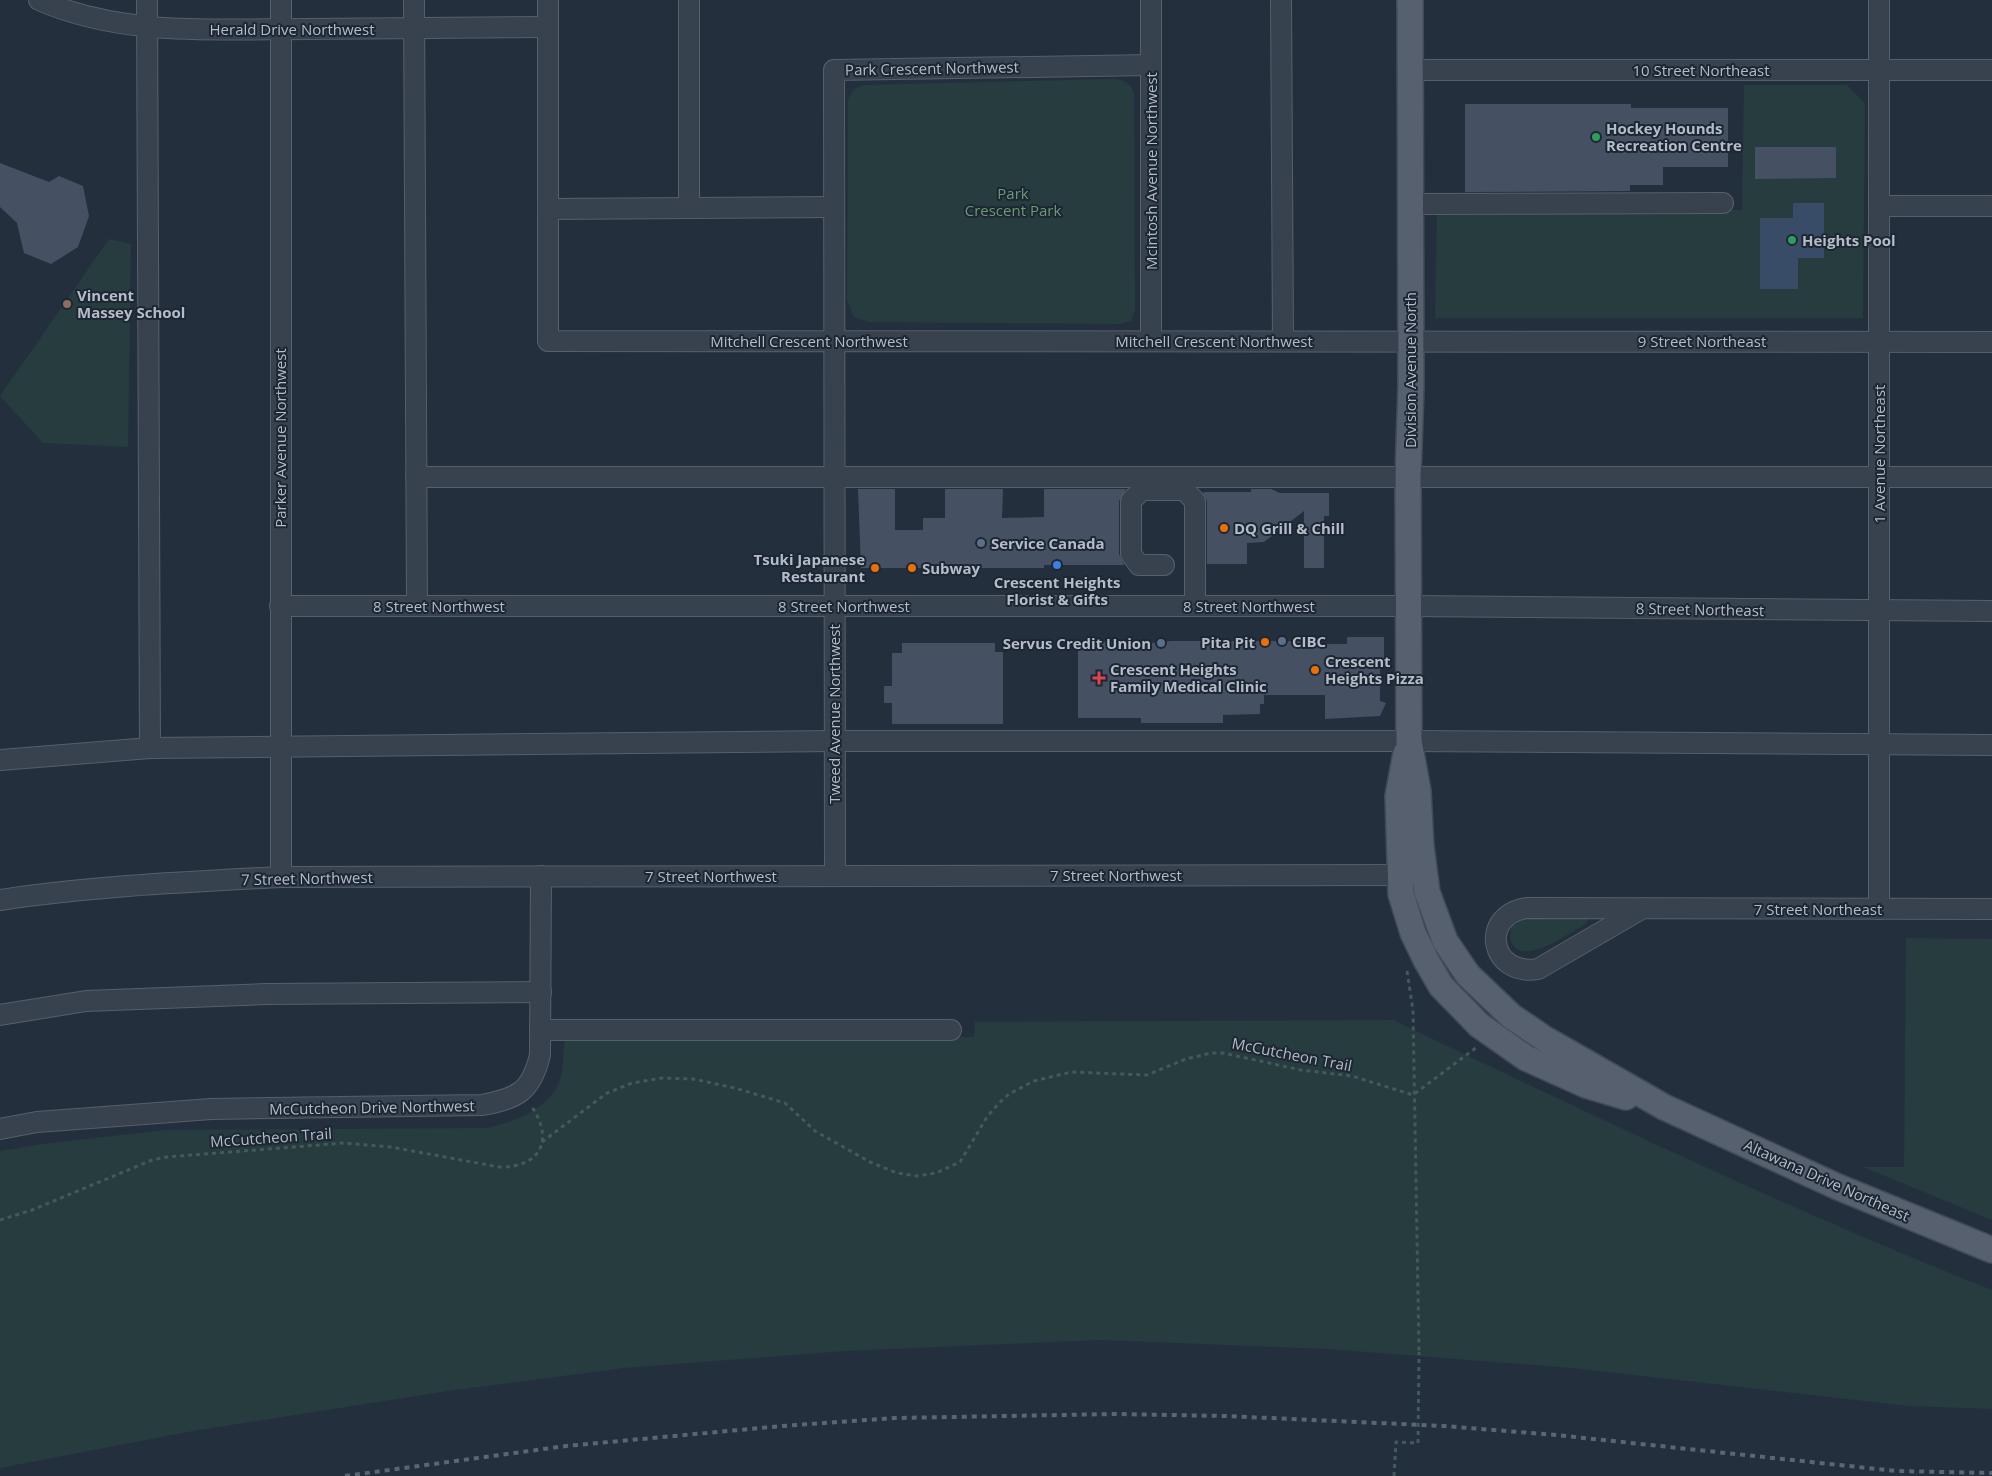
<svg xmlns="http://www.w3.org/2000/svg" width="1992" height="1476" viewBox="0 0 1992 1476" font-family="'Open Sans',sans-serif">
<style>
.green{fill:#263c3f}
.water{fill:#394c67}
.building{fill:#455162}
.lines{fill:none;stroke-linecap:round;stroke-linejoin:round}
.minor-casing{stroke:#565f6c;stroke-width:22}
.major-casing{stroke:#414a57;stroke-width:28}
.path{stroke:#44595c;stroke-width:3;stroke-dasharray:4 4;stroke-linecap:butt}
.minor{stroke:#38414e;stroke-width:20}
.major{stroke:#56606e;stroke-width:25}
.rail{stroke:#5a6575;stroke-width:4;stroke-dasharray:5 5;stroke-linecap:butt}
.path-bridge{stroke:#44595c;stroke-width:3;stroke-dasharray:4 4;stroke-linecap:butt}
.leisure-dot{fill:#2e9e5b;stroke:#1d2633;stroke-width:2}
.education-dot{fill:#8d6e63;stroke:#1d2633;stroke-width:2}
.food-dot{fill:#e8710a;stroke:#1d2633;stroke-width:2}
.service-dot{fill:#5c6f8a;stroke:#1d2633;stroke-width:2}
.shop-dot{fill:#3f7fe0;stroke:#1d2633;stroke-width:2}
.health-dot{fill:#e0444e;stroke:#1d2633;stroke-width:2}
.labels{text-anchor:middle;dominant-baseline:central;stroke-width:4;stroke-linejoin:round;paint-order:stroke}
.street-label{font-size:15px;fill:#b4bcc9;stroke:#1d2633}
.poi-label{font-size:15px;font-weight:bold;fill:#b4bcc9;stroke:#1d2633;text-anchor:start}
.park-label{font-size:15px;fill:#6b9a76;stroke:#1d2633}
</style>
<rect width="100%" height="100%" fill="#242f3e"/>
<g class="green">
<path d="M1114 79C1125 80 1132 84 1134 95L1135 310 1131 321 1119 324 869 322 854 317 847 300 848 99 854 89 864 85Z"/>
<polygon points="1744,85 1847,85 1865,103 1863,318 1435,318 1437,209 1742,210"/>
<polygon points="109,239 131,244 128,447 43,443 0,396"/>
<path d="M1584 917 1588 919 1586 924C1571 932 1526 965 1513 945 1509 939 1510 932 1512 926L1526 918Z"/>
<polygon points="1906,938 1992,939 1992,1220 1863,1167 1904,1167"/>
<path d="M1393 1020C1591 1115 1788 1209 1992 1290V1409L1909 1406 1572 1368 1328 1349 1100 1340 845 1351 624 1368 448 1391 193 1431 0 1468V1151L42 1144 165 1130 487 1128C516 1121 552 1109 561 1076 564 1064 563 1050 565 1037H974L975 1022Z"/>
</g>
<polygon class="water" points="1793,203 1824,203 1824,258 1798,258 1798,289 1760,289 1760,218 1793,218"/>
<g class="building">
<polygon points="1465,104 1631,104 1631,108 1728,108 1728,167 1663,167 1663,185 1630,185 1630,191 1465,192"/>
<polygon points="1755,147 1836,147 1836,178 1755,179"/>
<polygon points="0,163 49,182 59,176 83,186 89,216 78,247 51,264 24,253 17,223 0,207"/>
<polygon points="858,489 895,489 895,530 923,530 923,518 945,518 945,489 1003,489 1002,518 1044,517 1044,489 1126,489 1119,501 1119,554 1124,565 1044,565 1044,568 861,568"/>
<polygon points="1251,489 1271,489 1280,493 1329,493 1329,516 1324,516 1324,568 1304,568 1304,511 1264,542 1247,543 1247,564 1207,564 1207,501 1203,492 1251,492"/>
<polygon points="1347,637 1384,637 1384,666 1380,665 1380,701 1386,703 1380,716 1325,719 1325,695 1264,695 1264,704 1260,704 1260,714 1223,715 1223,723 1141,723 1141,718 1078,718 1078,646 1085,646 1085,642 1140,641 1140,644 1171,641 1304,641 1304,644 1347,644"/>
<polygon points="902,643 995,643 995,652 1003,652 1003,724 892,724 892,703 884,703 884,686 892,686 892,653 902,653"/>
</g>
<g class="lines">
<g class="minor-casing">
<g id="minor">
<path d="M39 0C123 37 219 29 309 29 388 28 468 28 548 27"/>
<polyline points="147,0 150,748"/>
<polyline points="414,0 417,606"/>
<polyline points="548,0 548,341 1992,342"/>
<polyline points="689,0 689,207"/>
<polyline points="1151,0 1151,341"/>
<polyline points="1281,0 1283,341"/>
<polyline points="1410,70 1992,70"/>
<polyline points="1409,204 1723,203"/>
<polyline points="1879,206 1992,206"/>
<polyline points="548,209 833,207"/>
<polyline points="416,477 1992,477"/>
<polyline points="1164,565 1139,565 1131,554 1131,501 1142,490 1184,490 1195,501 1195,606"/>
<polyline points="280,606 1408,606 1992,611"/>
<polyline points="0,760 150,748 835,741 1409,741 1992,745"/>
<polyline points="835,876 834,70 1151,65"/>
<polyline points="281,877 281,0"/>
<path d="M0 900C93 886 187 882 281 877L1414 875"/>
<path d="M1643 908 1538 969C1490 977 1479 916 1526 908L1992 909"/>
<polyline points="1879,909 1879,0"/>
<polyline points="0,1015 86,1001 266,994 541,992"/>
<polyline points="540,1030 951,1030"/>
<path d="M0 1129 37 1122 211 1109 482 1105C518 1098 531 1092 540 1055L541 876"/>
</g>
</g>
<g class="major-casing">
<g id="major">
<polyline points="1410,0 1411,386 1408,477 1409,741 1418,791 1421,846 1427,892 1445,941 1468,975 1511,1016 1545,1039 1664,1107 1838,1187 1992,1250"/>
<polyline points="1406,753 1398,796 1401,894 1413,933 1426,960 1441,986 1479,1025 1526,1058 1586,1085 1626,1097"/>
</g>
</g>
<g class="path">
<polyline points="1407,971 1413,1010 1419,1352"/>
<polyline points="542,1142 607,1093 632,1083 662,1078 693,1079 735,1088 785,1103 815,1131 870,1162 897,1173 917,1176 936,1173 960,1162 987,1117 998,1104 1009,1094 1034,1081 1071,1072 1147,1075 1186,1059 1211,1053 1223,1053 1301,1070 1352,1076 1413,1095 1477,1047"/>
<path d="M0 1220 32 1210 152 1160 167 1157 344 1143 391 1147 499 1167C539 1168 555 1141 532 1107"/>
<polyline points="1394,1476 1396,1442 1418,1443"/>
</g>
<use href="#minor" class="minor"/>
<use href="#major" class="major"/>
<polyline class="rail" points="345,1476 566,1446 782,1426 895,1418 1115,1414 1226,1416 1444,1426 1556,1435 1896,1471 1992,1473"/>
<polyline class="path-bridge" points="1418,1443 1419,1352"/>
</g>
<g class="leisure-dot">
<circle cx="1596" cy="137" r="5"/>
<circle cx="1792" cy="240" r="5"/>
</g>
<circle class="education-dot" cx="67" cy="304" r="5"/>
<g class="food-dot">
<circle cx="1224" cy="528" r="5"/>
<circle cx="875" cy="568" r="5"/>
<circle cx="912" cy="568" r="5"/>
<circle cx="1265" cy="642" r="5"/>
<circle cx="1315" cy="670" r="5"/>
</g>
<g class="service-dot">
<circle cx="981" cy="543" r="5"/>
<circle cx="1282" cy="641" r="5"/>
<circle cx="1161" cy="643" r="5"/>
</g>
<circle class="shop-dot" cx="1057" cy="565" r="5"/>
<path class="health-dot" d="M1096.5 670.5h5v5h5v5h-5v5h-5v-5h-5v-5h5z"/>
<g class="labels">
<g class="street-label">
<text x="292" y="29">Herald Drive Northwest</text>
<text transform="translate(932 68) rotate(-1)">Park Crescent Northwest</text>
<text x="1701" y="70">10 Street Northeast</text>
<text transform="translate(1151 171) rotate(-90)">Mcintosh Avenue Northwest</text>
<text x="809" y="341">Mitchell Crescent Northwest</text>
<text x="1214" y="341">Mitchell Crescent Northwest</text>
<text x="1702" y="341">9 Street Northeast</text>
<text transform="translate(1410 370) rotate(-90)">Division Avenue North</text>
<text transform="translate(280 438) rotate(-90)">Parker Avenue Northwest</text>
<text transform="translate(1879 454) rotate(-90)">1 Avenue Northeast</text>
<text x="439" y="606">8 Street Northwest</text>
<text x="844" y="606">8 Street Northwest</text>
<text x="1249" y="606">8 Street Northwest</text>
<text transform="translate(1700 609) rotate(1)">8 Street Northeast</text>
<text transform="translate(834 714) rotate(-90)">Tweed Avenue Northwest</text>
<text x="1116" y="875">7 Street Northwest</text>
<text x="711" y="876">7 Street Northwest</text>
<text transform="translate(307 878) rotate(-1)">7 Street Northwest</text>
<text x="1818" y="909">7 Street Northeast</text>
<text transform="translate(1292 1054) rotate(11)">McCutcheon Trail</text>
<text transform="translate(372 1107) rotate(-1)">McCutcheon Drive Northwest</text>
<text transform="translate(271 1137) rotate(-4)">McCutcheon Trail</text>
<text transform="translate(1827 1180) rotate(24)">Altawana Drive Northeast</text>
</g>
<g class="poi-label">
<text x="1606" y="128">Hockey Hounds<tspan x="1606" dy="17">Recreation Centre</tspan></text>
<text x="1802" y="240">Heights Pool</text>
<text x="77" y="295">Vincent<tspan x="77" dy="17">Massey School</tspan></text>
<text x="1234" y="528">DQ Grill &amp; Chill</text>
<text x="991" y="543">Service Canada</text>
<text x="865" y="559" text-anchor="end">Tsuki Japanese<tspan x="865" dy="17">Restaurant</tspan></text>
<text x="922" y="568">Subway</text>
<text x="1057" y="582" text-anchor="middle">Crescent Heights<tspan x="1057" dy="17">Florist &amp; Gifts</tspan></text>
<text x="1292" y="641">CIBC</text>
<text x="1255" y="642" text-anchor="end">Pita Pit</text>
<text x="1151" y="643" text-anchor="end">Servus Credit Union</text>
<text x="1325" y="661">Crescent<tspan x="1325" dy="17">Heights Pizza</tspan></text>
<text x="1110" y="669">Crescent Heights<tspan x="1110" dy="17">Family Medical Clinic</tspan></text>
</g>
<g class="park-label">
<text x="1013" y="193">Park<tspan x="1013" dy="17">Crescent Park</tspan></text>
</g>
</g>
</svg>
